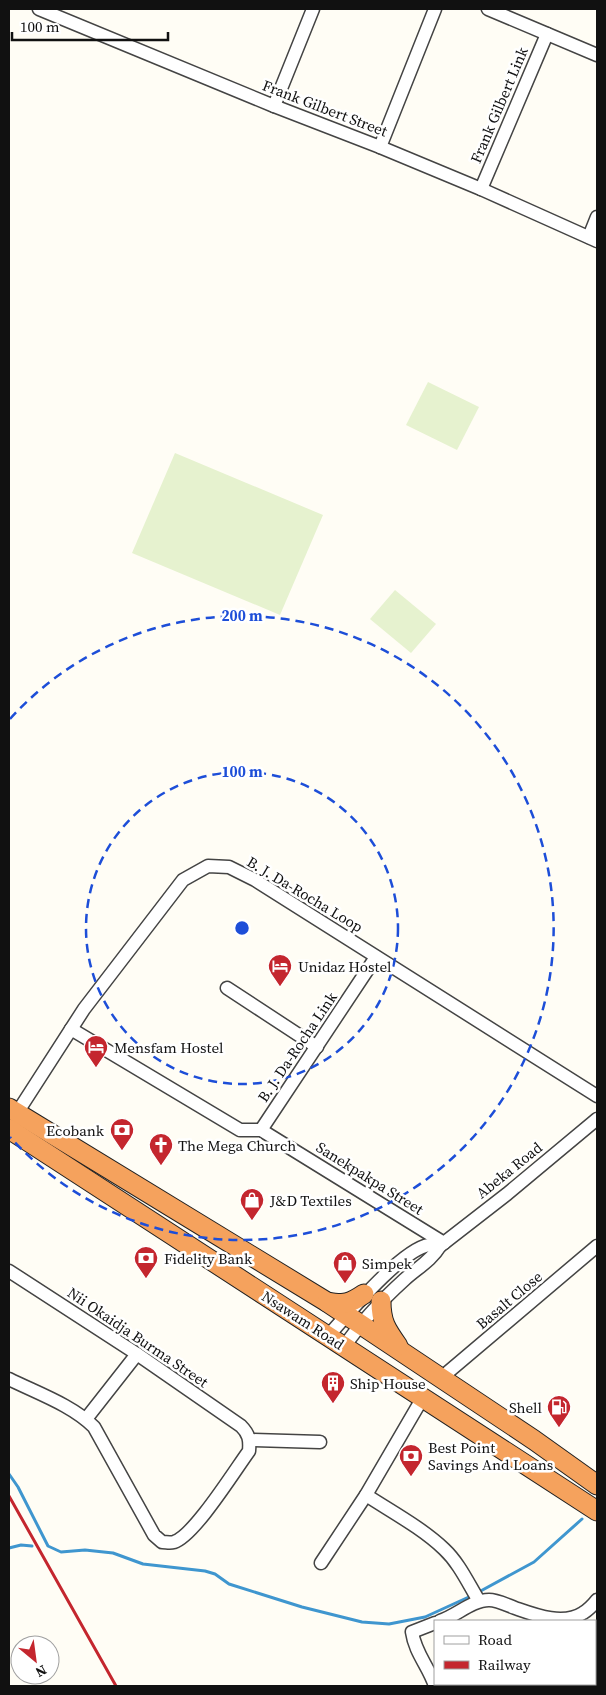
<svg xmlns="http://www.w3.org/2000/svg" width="606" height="1695" viewBox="0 0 606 1695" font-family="'Source Serif 4',serif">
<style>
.pitch{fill:#e6f2cf}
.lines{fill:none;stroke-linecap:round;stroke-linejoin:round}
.stream{stroke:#3f96cf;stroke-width:3}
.minor-casing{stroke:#444;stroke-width:15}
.highway-casing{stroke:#222;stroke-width:21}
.minor{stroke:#fff;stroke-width:12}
.highway{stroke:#f5a25d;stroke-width:19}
.rail{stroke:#c4262e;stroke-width:3}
.ring{fill:none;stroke:#1d4ed8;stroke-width:2.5;stroke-dasharray:9 6}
.labels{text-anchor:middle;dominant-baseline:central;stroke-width:5;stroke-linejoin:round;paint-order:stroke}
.street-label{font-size:15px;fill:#111;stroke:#fff}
.poi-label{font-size:15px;fill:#111;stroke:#fff;text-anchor:start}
.centre{fill:#1d4ed8;stroke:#fff;stroke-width:2.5}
.ring-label{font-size:15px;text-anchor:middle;font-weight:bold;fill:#1d4ed8;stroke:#fff;stroke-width:5;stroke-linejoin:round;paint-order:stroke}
</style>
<rect width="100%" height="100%" fill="#fffdf5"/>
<g class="pitch">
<polygon points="428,382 479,407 457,450 406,425"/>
<polygon points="175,453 323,515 280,615 132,553"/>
<polygon points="395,590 436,624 411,653 370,619"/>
</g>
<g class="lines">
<g class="stream">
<polyline points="9,1474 18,1487 48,1546 61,1552 85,1550 113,1553 143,1564 205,1571 215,1574 229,1584 302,1607 362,1622 389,1624 425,1617 471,1596"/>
<polyline points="9,1548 21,1545 32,1546"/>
<polyline points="477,1593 534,1562 582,1519"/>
</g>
<g class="minor-casing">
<g id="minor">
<polyline points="39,9 274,106 380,147 481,189 597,241"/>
<polyline points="488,9 597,55"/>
<polyline points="274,106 313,9"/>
<polyline points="380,147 435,9"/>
<polyline points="481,189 547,34"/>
<polyline points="589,237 597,217"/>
<polyline points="227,988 317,1047"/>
<polyline points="71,1029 240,1130 261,1130 444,1243"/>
<polyline points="17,1113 84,1009 183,880 208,866 229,867 255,880 597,1096"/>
<polyline points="261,1130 376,957"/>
<path d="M9 1271 137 1354 241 1426C249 1434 250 1440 249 1451 235 1470 194 1536 174 1542 170 1543 166 1542 162 1542L154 1535 94 1427C72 1405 37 1393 9 1379"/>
<path d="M328 1336C347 1315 402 1249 429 1245 432 1245 437 1246 440 1246"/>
<path d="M344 1347C361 1322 382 1300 404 1280 417 1268 431 1261 440 1246L507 1194 597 1119"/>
<polyline points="441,1378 597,1246"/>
<polyline points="86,1419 137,1354"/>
<polyline points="250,1440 320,1442"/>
<path d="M366 1495C392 1512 422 1528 444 1549 459 1563 468 1583 479 1601"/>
<polyline points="321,1563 366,1495 422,1399"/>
<path d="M440 1621C456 1616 472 1600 489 1600 497 1600 507 1605 515 1608 535 1615 563 1626 583 1613 588 1610 593 1605 597 1600"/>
<path d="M435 1623 412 1632C415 1653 429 1667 435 1686"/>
</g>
</g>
<g class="highway-casing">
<g id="highway">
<polyline points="9,1108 327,1302 534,1440 597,1485"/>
<polyline points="9,1129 597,1511"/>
<path d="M381 1301C381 1322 386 1329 398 1346"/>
<path d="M327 1302C345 1305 349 1304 364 1294"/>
</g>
</g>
<use href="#minor" class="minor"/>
<use href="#highway" class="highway"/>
<polyline class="rail" points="9,1496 116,1686"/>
</g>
<g class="ring">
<circle cx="242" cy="928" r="156"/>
<path d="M10 719A312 312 0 1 1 10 1137"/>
</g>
<defs>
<g id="hotel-pin" transform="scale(1.25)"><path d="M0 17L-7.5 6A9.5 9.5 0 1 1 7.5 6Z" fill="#c4262e" stroke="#fff"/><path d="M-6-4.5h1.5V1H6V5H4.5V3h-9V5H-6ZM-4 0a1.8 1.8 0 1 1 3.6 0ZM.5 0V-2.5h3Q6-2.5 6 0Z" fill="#fff"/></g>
<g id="bank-pin" transform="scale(1.25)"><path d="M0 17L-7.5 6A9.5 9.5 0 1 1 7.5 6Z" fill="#c4262e" stroke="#fff"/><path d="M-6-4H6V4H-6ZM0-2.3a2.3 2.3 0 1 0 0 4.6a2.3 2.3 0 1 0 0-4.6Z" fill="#fff"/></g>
<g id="church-pin" transform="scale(1.25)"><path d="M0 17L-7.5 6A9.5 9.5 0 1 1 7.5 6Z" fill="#c4262e" stroke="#fff"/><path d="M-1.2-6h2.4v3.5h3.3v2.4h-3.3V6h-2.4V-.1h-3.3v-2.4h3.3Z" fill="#fff"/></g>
<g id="shop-pin" transform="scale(1.25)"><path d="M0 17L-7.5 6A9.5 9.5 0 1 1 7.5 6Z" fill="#c4262e" stroke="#fff"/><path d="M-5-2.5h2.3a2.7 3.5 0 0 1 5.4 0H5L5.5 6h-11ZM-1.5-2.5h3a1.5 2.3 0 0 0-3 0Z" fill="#fff"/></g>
<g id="building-pin" transform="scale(1.25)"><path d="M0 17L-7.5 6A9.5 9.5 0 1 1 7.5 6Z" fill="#c4262e" stroke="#fff"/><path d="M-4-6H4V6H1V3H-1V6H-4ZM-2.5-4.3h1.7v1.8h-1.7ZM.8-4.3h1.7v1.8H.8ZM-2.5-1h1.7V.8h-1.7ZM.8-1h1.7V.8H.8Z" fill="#fff"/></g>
<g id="fuel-pin" transform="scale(1.25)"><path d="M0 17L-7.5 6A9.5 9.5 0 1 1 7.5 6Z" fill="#c4262e" stroke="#fff"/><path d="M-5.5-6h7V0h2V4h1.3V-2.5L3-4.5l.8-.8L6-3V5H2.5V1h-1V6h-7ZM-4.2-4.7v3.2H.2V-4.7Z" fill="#fff"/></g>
</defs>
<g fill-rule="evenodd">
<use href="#hotel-pin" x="280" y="966"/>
<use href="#hotel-pin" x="96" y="1047"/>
<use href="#bank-pin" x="122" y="1130"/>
<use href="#church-pin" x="161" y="1145"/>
<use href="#shop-pin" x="252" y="1200"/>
<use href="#bank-pin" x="146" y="1258"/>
<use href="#shop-pin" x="345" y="1263"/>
<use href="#building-pin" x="333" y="1383"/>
<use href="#fuel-pin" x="559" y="1407"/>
<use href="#bank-pin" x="411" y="1456"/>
</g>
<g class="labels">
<g class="street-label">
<text transform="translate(499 105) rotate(-67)">Frank Gilbert Link</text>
<text transform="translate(325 108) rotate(21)">Frank Gilbert Street</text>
<text transform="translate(305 894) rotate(31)">B. J. Da-Rocha Loop</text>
<text transform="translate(297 1047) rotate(-56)">B. J. Da-Rocha Link</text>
<text transform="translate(509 1170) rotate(-39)">Abeka Road</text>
<text transform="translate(370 1178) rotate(32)">Sanekpakpa Street</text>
<text transform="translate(509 1300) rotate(-40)">Basalt Close</text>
<text transform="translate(303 1320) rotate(33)">Nsawam Road</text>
<text transform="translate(138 1337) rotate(34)">Nii Okaidja Burma Street</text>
</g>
<g class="poi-label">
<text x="298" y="966">Unidaz Hostel</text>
<text x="114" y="1047">Mensfam Hostel</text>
<text x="104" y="1130" text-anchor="end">Ecobank</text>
<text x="178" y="1145">The Mega Church</text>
<text x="270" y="1200">J&amp;D Textiles</text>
<text x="164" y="1258">Fidelity Bank</text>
<text x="362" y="1263">Simpek</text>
<text x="350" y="1383">Ship House</text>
<text x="542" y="1407" text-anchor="end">Shell</text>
<text x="428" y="1447">Best Point<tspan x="428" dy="17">Savings And Loans</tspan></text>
</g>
</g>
<circle cx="242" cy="928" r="8" class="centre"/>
<g class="ring-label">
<text x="242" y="621">200 m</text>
<text x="242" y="777">100 m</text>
</g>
<rect width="606" height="1695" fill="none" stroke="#111111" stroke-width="20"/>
<rect x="434" y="1620" width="162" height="65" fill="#ffffff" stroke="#a0a0a0"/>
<rect x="444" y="1636" width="25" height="8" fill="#ffffff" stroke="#a0a0a0"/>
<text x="478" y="1645" font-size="15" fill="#111111">Road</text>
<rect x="444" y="1661" width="25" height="8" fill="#c4262e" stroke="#a0a0a0"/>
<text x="478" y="1670" font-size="15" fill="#111111">Railway</text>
<g transform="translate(35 1660) rotate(151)"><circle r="24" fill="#ffffff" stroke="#a0a0a0"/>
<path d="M0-4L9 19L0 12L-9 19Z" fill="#c4262e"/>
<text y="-8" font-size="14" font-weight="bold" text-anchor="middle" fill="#111111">N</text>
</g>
<path d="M12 32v8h156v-8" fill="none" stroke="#111111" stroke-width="2.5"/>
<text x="20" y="32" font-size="15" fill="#111111" stroke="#ffffff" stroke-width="4" paint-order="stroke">100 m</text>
</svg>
